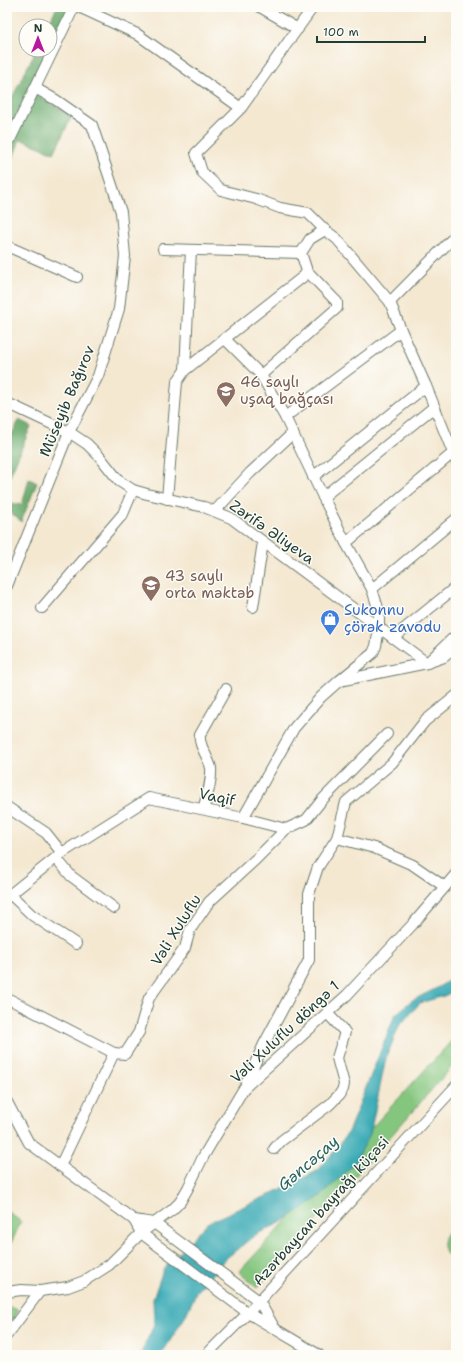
<svg xmlns="http://www.w3.org/2000/svg" width="463" height="1362" viewBox="0 0 463 1362" font-family="'Shantell Sans',sans-serif">
<style>
.green{fill:#85c67f;stroke:#52825a}
.forest{fill:#6cab6e;stroke:#467451}
.water{fill:#3aabb6;stroke:#2c7475}
.lines{fill:none;stroke-linecap:round;stroke-linejoin:round}
.minor-casing{stroke:#6a796b;stroke-width:12}
.minor{stroke:#fff;stroke-width:10}
.labels{text-anchor:middle;dominant-baseline:central;stroke-width:3;stroke-linejoin:round;paint-order:stroke}
.education-label{font-size:15px;fill:#785e54;stroke:#fdfcf7;text-anchor:start}
.street-label{font-size:15px;fill:#1f3d34;stroke:#fdfcf7}
.shop-label{font-size:15px;fill:#366cbe;stroke:#fdfcf7;text-anchor:start}
.water-label{font-size:16px;font-style:italic;fill:#286462;stroke:#fdfcf7}
</style>
<rect width="100%" height="100%" fill="#fdfcf7"/>
<filter id="ink" filterUnits="userSpaceOnUse"><feTurbulence type="fractalNoise" baseFrequency=".025" numOctaves="2"/><feDisplacementMap in="SourceGraphic" scale="8" xChannelSelector="R" yChannelSelector="G"/><feConvolveMatrix kernelMatrix="1 2 1 2 8 2 1 2 1" color-interpolation-filters="sRGB"/></filter>
<filter id="wash" filterUnits="userSpaceOnUse"><feTurbulence type="fractalNoise" baseFrequency=".012" numOctaves="4" result="noise"/><feDisplacementMap in="SourceGraphic" scale="16" xChannelSelector="R" yChannelSelector="G"/><feGaussianBlur stdDeviation="0.9" result="paint"/><feColorMatrix in="noise" values="0 0 0 0 0 0 0 0 0 0 0 0 0 0 0 0 0 1.4 0 .05"/><feComposite in="paint" operator="in"/></filter>
<g filter="url(#wash)">
<rect width="100%" height="100%" fill="#f4e8d1"/>
<g class="green">
<polygon points="456,1036 456,1062 257,1288 239,1272"/>
<polygon points="7,1211 21,1222 10,1245 7,1243"/>
<path d="M456 1224V1261C453 1259 448 1256 446 1253 438 1243 447 1229 456 1224Z"/>
<polygon points="7,1306 18,1310 7,1327"/>
</g>
<g class="forest">
<polygon points="57,7 72,7 7,141 7,108 36,50 50,50 50,26 47,26"/>
<polygon points="35,94 72,116 54,153 20,139 7,175 7,152"/>
<polygon points="19,420 31,426 7,483 7,445"/>
<polygon points="29,479 37,483 21,522 16,516 7,512 7,502 22,505"/>
</g>
<polygon class="water" points="456,976 456,990 444,996 420,1003 399,1026 386,1058 370,1134 355,1163 321,1196 280,1223 255,1235 224,1260 196,1293 185,1317 161,1355 140,1355 154,1325 153,1299 163,1270 207,1223 271,1194 317,1171 339,1146 349,1130 395,1015 411,1001 437,988"/>
</g>
<g filter="url(#ink)">
<g class="lines">
<g class="minor-casing">
<g id="minor">
<polyline points="79,7 137,34 241,108"/>
<polyline points="260,7 298,29"/>
<polyline points="313,7 241,108 196,153 202,172 221,190 256,199 280,208 308,213 325,230"/>
<polyline points="7,146 74,7"/>
<polyline points="7,246 77,277"/>
<polyline points="163,249 301,253"/>
<polyline points="390,302 456,235"/>
<polyline points="225,339 261,375 285,417 323,497 346,543 372,589 379,611 379,628 376,646 373,653 339,681"/>
<polyline points="185,370 191,250"/>
<polyline points="261,375 337,308 337,302 333,298 307,271"/>
<polyline points="7,403 69,432 87,444 100,457 119,481 133,490 147,494 204,507 231,518 427,663"/>
<polyline points="285,417 401,330"/>
<polyline points="313,477 426,386"/>
<polyline points="323,497 434,407"/>
<polyline points="167,499 177,382 185,370 304,276 307,271 301,253 310,239 325,230 337,239 390,302 401,330 426,386 456,460"/>
<polyline points="215,511 250,473 293,433"/>
<polyline points="346,543 453,453"/>
<polyline points="7,586 69,432 98,376 119,309 125,256 121,212 92,125 56,100 35,88"/>
<polyline points="372,589 456,519"/>
<polyline points="253,607 263,542"/>
<polyline points="42,608 123,514 133,490"/>
<polyline points="393,638 456,587"/>
<polyline points="430,660 456,635"/>
<polyline points="7,807 46,833 62,853"/>
<path d="M203 809C207 796 212 782 211 768 209 758 198 745 200 735L226 689"/>
<polyline points="243,818 294,728 321,697 339,681 427,663 444,657 456,647"/>
<polyline points="286,829 306,820 322,800 387,734"/>
<polyline points="337,838 374,848 413,865 445,887"/>
<polyline points="56,858 71,876 114,908"/>
<polyline points="10,894 32,915 76,944"/>
<polyline points="7,897 62,853 149,798 243,818 286,829 256,859 209,902 190,930 185,948 149,998 139,1032 125,1054 114,1053 60,1166"/>
<polyline points="7,998 114,1053"/>
<polyline points="246,1083 264,1044 309,960 309,894 318,867 337,838 346,802 392,763 425,721 456,696"/>
<polyline points="7,1102 29,1143 134,1220 141,1233 248,1313 319,1355"/>
<polyline points="274,1149 281,1141 329,1105 339,1095 343,1089 344,1084 337,1058 345,1032 327,1013"/>
<polyline points="134,1220 154,1223 259,1301 275,1329"/>
<polyline points="7,1292 21,1290 40,1291 68,1287 84,1281 109,1265 141,1233 172,1210 180,1202 188,1188 203,1157 244,1088 347,995 413,924 456,874"/>
<polyline points="7,1335 40,1291"/>
<polyline points="206,1355 248,1313 456,1086"/>
</g>
</g>
<use href="#minor" class="minor"/>
</g>
</g>
<defs>
<g id="school-pin" transform="scale(1)"><path d="M0 17L-7.5 6A9.5 9.5 0 1 1 7.5 6Z" fill="#8d6e63" stroke="#fdfcf7"/><path d="M0-5L7-2L0 1L-7-2ZM-4 1L0 2.5L4 1V4Q0 6-4 4Z" fill="#fff"/></g>
<g id="shop-pin" transform="scale(1)"><path d="M0 17L-7.5 6A9.5 9.5 0 1 1 7.5 6Z" fill="#3f7fe0" stroke="#fdfcf7"/><path d="M-5-2.5h2.3a2.7 3.5 0 0 1 5.4 0H5L5.5 6h-11ZM-1.5-2.5h3a1.5 2.3 0 0 0-3 0Z" fill="#fff"/></g>
</defs>
<g fill-rule="evenodd">
<use href="#school-pin" x="226" y="391"/>
<use href="#school-pin" x="151" y="585"/>
<use href="#shop-pin" x="330" y="619"/>
</g>
<g class="labels">
<g class="education-label">
<text x="240" y="382">46 saylı<tspan x="240" dy="17">uşaq bağçası</tspan></text>
<text x="165" y="576">43 saylı<tspan x="165" dy="17">orta məktəb</tspan></text>
</g>
<g class="street-label">
<text transform="translate(67 401) rotate(-67)">Müseyib Bağırov</text>
<text transform="translate(272 532) rotate(35)">Zərifə Əliyeva</text>
<text transform="translate(217 797) rotate(12)">Vaqif</text>
<text transform="translate(176 930) rotate(-58)">Vəli Xuluflu</text>
<text transform="translate(285 1032) rotate(-43)">Vəli Xuluflu döngə 1</text>
<text transform="translate(321 1211) rotate(-48)">Azərbaycan bayrağı küçəsi</text>
</g>
<g class="shop-label">
<text x="344" y="610">Sukonnu<tspan x="344" dy="17">çörək zavodu</tspan></text>
</g>
<g class="water-label">
<text transform="translate(308 1163) rotate(-41)">Gəncəçay</text>
</g>
</g>
<rect width="463" height="1362" fill="none" stroke="#fdfcf7" stroke-width="24"/>
<g transform="translate(38 38)"><circle r="19" fill="#fdfcf7" stroke="#a4b0a9"/>
<path d="M0-3L7 15L0 10L-7 15Z" fill="#b5179e"/>
<text y="-6" font-size="11" font-weight="bold" text-anchor="middle" fill="#1f3d34">N</text>
</g>
<path d="M317 36v6h108v-6" fill="none" stroke="#1f3d34" stroke-width="2"/>
<text x="323" y="36" font-size="12" fill="#1f3d34" stroke="#fdfcf7" stroke-width="3" paint-order="stroke">100 m</text>
</svg>
